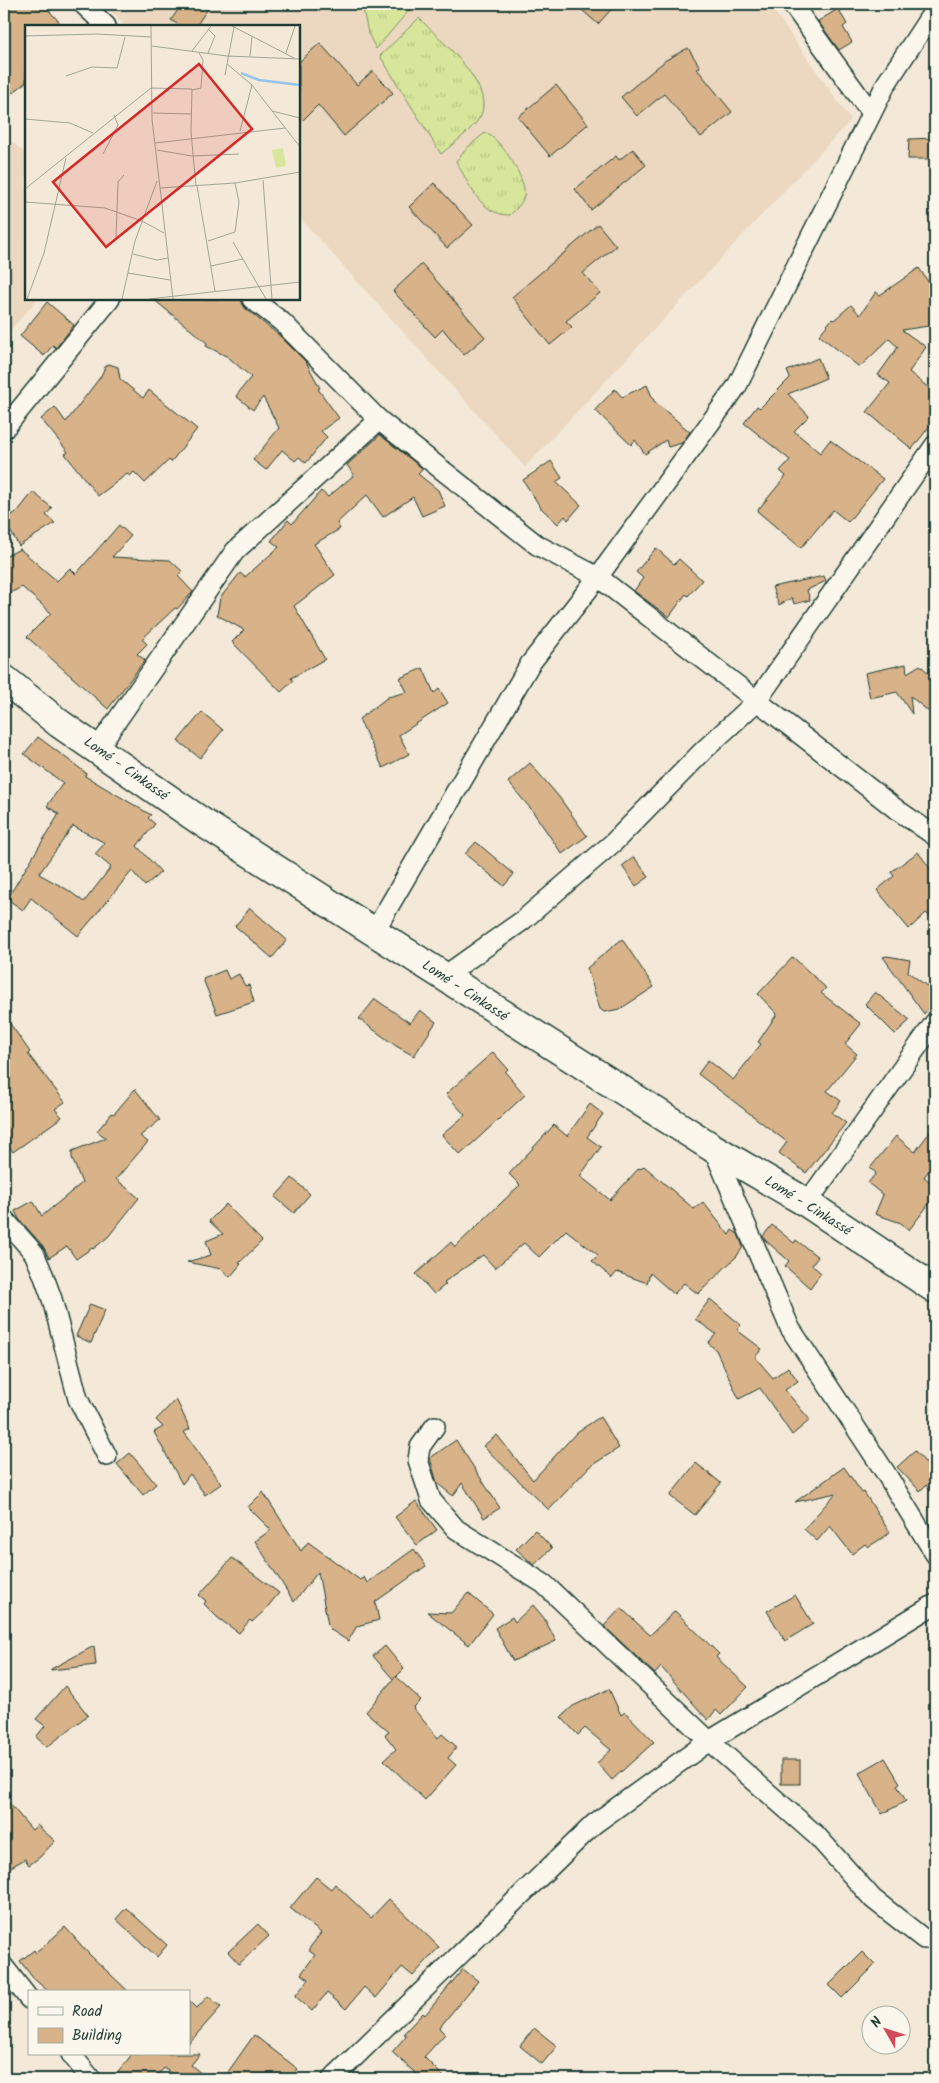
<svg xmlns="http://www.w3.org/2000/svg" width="939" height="2083" viewBox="0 0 939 2083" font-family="Kalam,sans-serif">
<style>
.built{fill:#ecd8c0}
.grass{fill:url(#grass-tufts);stroke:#7b9267}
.building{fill:#d8b289;stroke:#1f3d34;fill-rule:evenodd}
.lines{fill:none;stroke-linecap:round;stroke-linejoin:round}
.minor-casing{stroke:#1f3d34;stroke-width:22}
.trunk-casing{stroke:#1f3d34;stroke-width:31}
.minor{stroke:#fbf7ec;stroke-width:19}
.trunk{stroke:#fbf7ec;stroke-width:28}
.labels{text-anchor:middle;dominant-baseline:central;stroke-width:4;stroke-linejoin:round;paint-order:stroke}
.street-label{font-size:14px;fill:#1f3d34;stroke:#fbf7ec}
.inset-river{fill:none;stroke:#95c4f0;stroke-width:2.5}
.inset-road{fill:none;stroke:#9fa496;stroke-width:1}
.view{fill:#d62828;fill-opacity:0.15;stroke:#d62828;stroke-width:2.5}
.inset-edge{fill:none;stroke:#1f3d34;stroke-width:2.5}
</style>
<defs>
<pattern id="grass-tufts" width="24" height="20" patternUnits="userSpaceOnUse" patternTransform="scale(1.25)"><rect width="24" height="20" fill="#d7e69a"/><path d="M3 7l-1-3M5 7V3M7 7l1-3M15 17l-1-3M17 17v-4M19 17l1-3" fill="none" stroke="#b8c685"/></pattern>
</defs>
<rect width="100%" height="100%" fill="#f4e9d8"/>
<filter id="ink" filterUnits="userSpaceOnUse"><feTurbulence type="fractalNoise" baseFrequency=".02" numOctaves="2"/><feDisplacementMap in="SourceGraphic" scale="10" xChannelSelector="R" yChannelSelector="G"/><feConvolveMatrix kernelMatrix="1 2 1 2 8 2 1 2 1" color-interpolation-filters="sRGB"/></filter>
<g filter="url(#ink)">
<g class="built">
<polygon points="105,4 769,4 851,120 525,467 299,217 299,26 125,26"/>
<polygon points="4,135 26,154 26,299 38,299 4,337"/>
</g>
<g class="grass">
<polygon points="362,4 407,4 411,8 376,49 368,33"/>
<path d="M419 18C438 38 497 86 480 117 472 130 454 143 441 154L380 56Z"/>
<path d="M485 133C500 137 528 181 524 196 522 204 515 210 510 215 480 215 470 185 456 161L469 146Z"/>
</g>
<g class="building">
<polygon points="4,4 43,4 63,26 26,26 26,82 13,93 4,82"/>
<polygon points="182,4 211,4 196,26 180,26 171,20"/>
<polygon points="575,4 616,4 598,24"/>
<polygon points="838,9 847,24 843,27 852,42 839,50 818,21"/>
<polygon points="320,43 357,85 373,71 393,93 344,136 318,105 299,124 299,62"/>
<polygon points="688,48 700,67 697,69 732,112 701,137 664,94 637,116 621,97 666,60"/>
<polygon points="556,85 588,124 550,156 518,117"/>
<polygon points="935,138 935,159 908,159 909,139"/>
<polygon points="633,149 646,165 591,210 575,189 616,156 619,160"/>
<polygon points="434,183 473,225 447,248 409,207"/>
<polygon points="598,224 616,246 583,273 600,293 566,321 572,327 550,345 512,297"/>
<polygon points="422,264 485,337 464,355 443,329 435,337 393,291"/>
<polygon points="919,268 935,292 935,325 902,330 926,347 909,372 935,393 935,419 912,449 867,412 890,383 878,375 898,347 889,339 862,365 858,366 819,335 832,319 834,320 851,305 860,315 876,292 880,295"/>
<polygon points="153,299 241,299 245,308 280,336 306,362 320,388 318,389 339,418 321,431 327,437 306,463 299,457 295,461 282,450 266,470 253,460 279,428 263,397 253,410 236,396 251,377 228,357 206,346 207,343"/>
<polygon points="47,302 74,325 56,348 53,345 44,356 20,336"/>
<polygon points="818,358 826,378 788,394 809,416 794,431 820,453 830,440 883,479 848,522 833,510 801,548 757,511 786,476 780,471 790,460 744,423 757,406 760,408 790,378 787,371"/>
<polygon points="109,364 118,367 120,379 143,398 149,390 197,429 171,462 169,460 145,483 134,472 130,476 127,474 98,496 65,454 68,452 41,419 55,407 66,422 101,376 105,367"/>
<polygon points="647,385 654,401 690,432 682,443 668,447 666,440 645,454 635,440 631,445 595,410 615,389 622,397"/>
<polygon points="380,435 423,469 418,474 438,490 445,506 422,516 413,497 383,517 367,495 337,523 340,529 314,544 335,575 294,606 325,659 291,678 293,681 281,692 232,642 244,630 217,615 220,598 240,573 245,577 279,547 271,541 288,520 292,524 321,491 328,497 354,475 347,465"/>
<polygon points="551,461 562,478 556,482 581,505 568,520 565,516 558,524 541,508 523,480"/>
<polygon points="33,492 52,508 46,515 55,523 19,546 4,520 18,511"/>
<polygon points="119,525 131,536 112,557 170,560 182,571 178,576 193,592 177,609 175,608 142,639 147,644 137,654 145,660 108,709 27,637 51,613 22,587 10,593 4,580 4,557 20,549 57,581 70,568 76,574"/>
<polygon points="656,548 674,564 679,559 702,580 688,596 686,594 669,617 634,591 643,578 636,572"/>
<polygon points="824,576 826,581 807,590 810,600 794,604 792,598 779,605 772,587"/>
<polygon points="906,664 907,673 920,665 935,679 935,717 910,696 912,714 897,692 870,698 865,673"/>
<polygon points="423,668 434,693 439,689 448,703 399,735 409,754 383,768 359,719 388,697 407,692 400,678"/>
<polygon points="202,712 223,730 200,758 178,741"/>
<path d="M38 737 86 773 85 776 151 815 148 818 155 824 137 846 161 872 145 886 132 871 78 936 31 898 23 910 7 899 59 814 47 806 63 783 24 754ZM73 826 105 843 95 854 111 867 84 902 68 890 39 874Z"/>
<polygon points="530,763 559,797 587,836 562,854 531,809 508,782"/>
<polygon points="476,842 514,874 504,886 465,854"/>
<polygon points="918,852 935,875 935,921 926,913 909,929 877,890 894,876 891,872"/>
<polygon points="634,857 649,877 636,886 622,866"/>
<polygon points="250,908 287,940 272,958 235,926"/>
<polygon points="622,939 654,987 620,1009 604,1012 600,1009 587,968"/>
<polygon points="887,956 910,960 908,972 935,992 935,999 924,1014 883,957"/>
<polygon points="793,957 826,988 821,993 861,1024 845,1044 857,1054 827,1091 841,1101 832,1113 846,1123 806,1173 779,1153 787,1142 698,1074 708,1060 733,1080 761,1044 758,1042 777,1014 758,994"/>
<polygon points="225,970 229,979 239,974 245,986 249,985 254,1002 217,1014 203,979"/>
<polygon points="875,992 910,1020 895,1034 865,1004"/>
<polygon points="375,999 410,1023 420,1010 436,1022 414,1056 396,1046 359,1019"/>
<polygon points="4,1015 30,1052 28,1054 65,1102 55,1109 62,1117 13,1152 4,1139"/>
<polygon points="493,1052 508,1069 505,1072 525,1095 460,1155 442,1135 465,1115 446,1094"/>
<polygon points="135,1089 160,1120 140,1136 148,1142 116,1179 139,1198 108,1237 93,1249 92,1248 76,1259 67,1246 49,1258 43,1246 19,1219 15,1211 33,1201 42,1216 82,1183 72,1158 72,1151 106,1138 97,1131 112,1113 114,1114"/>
<polygon points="590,1104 603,1114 587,1137 601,1147 580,1176 610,1200 639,1168 641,1169 644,1166 694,1209 703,1202 729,1235 732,1230 738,1234 743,1247 737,1256 698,1294 684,1283 674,1294 650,1273 647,1283 617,1272 612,1278 592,1261 598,1255 566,1230 539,1257 524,1243 495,1268 483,1255 444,1282 446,1284 434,1294 416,1274 451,1242 455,1247 520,1185 509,1174 554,1125 567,1136"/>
<polygon points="935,1125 935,1163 924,1177 935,1186 935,1196 909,1230 901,1223 875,1214 883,1195 868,1183 876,1173 870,1168 896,1136 915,1152"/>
<polygon points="292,1178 310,1194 294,1213 275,1197"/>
<polygon points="226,1204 262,1241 239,1263 241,1264 230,1277 221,1269 187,1262 211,1255 206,1241 223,1234 209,1221"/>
<polygon points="772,1225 794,1243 796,1240 818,1257 812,1265 821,1273 810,1288 785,1266 789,1261 765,1240 763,1236"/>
<polygon points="710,1299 741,1325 737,1330 762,1349 755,1357 773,1378 788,1367 798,1381 785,1390 810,1420 792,1435 760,1388 739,1399 716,1350 708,1343 716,1334 695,1319"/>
<polygon points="90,1304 105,1310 91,1343 76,1336"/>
<polygon points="176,1399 190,1429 184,1432 221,1484 205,1495 190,1474 182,1484 154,1432 163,1427 156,1420"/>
<polygon points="600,1417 619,1448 589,1467 549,1510 483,1446 497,1435 533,1480 577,1432"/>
<polygon points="456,1440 500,1508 484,1518 462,1483 453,1496 437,1483 430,1458"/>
<polygon points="915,1451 935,1473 935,1495 926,1485 920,1491 897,1467"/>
<polygon points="130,1453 156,1484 143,1495 117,1464"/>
<polygon points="696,1463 721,1483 695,1515 670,1496"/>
<polygon points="844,1467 862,1493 864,1492 890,1533 868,1547 865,1544 852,1554 830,1526 817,1541 804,1529 836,1493 795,1502"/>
<polygon points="263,1492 301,1551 308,1542 360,1580 364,1577 367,1583 414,1549 426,1566 375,1602 379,1620 357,1626 348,1641 331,1630 328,1625 318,1572 294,1602 255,1541 271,1530 248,1507"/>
<polygon points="416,1501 437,1530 417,1545 395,1517"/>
<polygon points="535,1530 552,1548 534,1565 516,1549"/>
<polygon points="232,1558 279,1593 265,1610 252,1622 250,1620 239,1633 218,1618 204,1604 206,1601 199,1595"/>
<polygon points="468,1593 493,1614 469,1645 427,1612 451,1613"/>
<polygon points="795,1595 813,1624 785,1641 767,1611"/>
<polygon points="533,1605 544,1618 556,1641 513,1661 495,1628 512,1617 515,1622"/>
<polygon points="621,1608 650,1635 675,1611 719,1654 716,1657 748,1687 721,1715 716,1710 708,1720 661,1667 655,1674 604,1626"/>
<polygon points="94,1646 96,1665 51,1670 51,1669"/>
<polygon points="385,1646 404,1669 396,1677 421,1700 413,1708 438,1738 442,1734 457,1747 448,1758 456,1765 425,1800 384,1760 396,1749 385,1735 389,1732 366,1712 395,1677 393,1679 373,1656"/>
<polygon points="65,1686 88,1715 47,1747 36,1737 45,1726 36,1719"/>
<polygon points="609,1689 621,1715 625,1712 654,1742 612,1780 597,1763 611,1750 585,1728 578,1735 561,1717 573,1706"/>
<polygon points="885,1758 900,1783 897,1785 906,1801 882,1814 859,1773"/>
<rect x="781" y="1760" width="19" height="24"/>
<polygon points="4,1797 32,1830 37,1825 55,1841 40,1857 29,1865 25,1859 4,1871"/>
<polygon points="316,1877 331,1889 335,1884 371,1918 389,1899 439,1947 413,1976 402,1967 376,1998 364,1987 346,2009 327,1993 312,2011 295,1996 309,1979 301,1974 315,1955 308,1950 321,1933 290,1908"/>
<polygon points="126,1908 167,1945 157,1957 116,1919"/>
<polygon points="258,1924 269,1936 239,1964 228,1952"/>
<polygon points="65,1927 89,1954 129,1992 49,1992 33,1978 20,1961 34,1950 36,1953"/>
<polygon points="862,1952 875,1965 842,1998 829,1985"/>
<polygon points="463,1969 478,1981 439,2028 445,2034 424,2057 446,2079 422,2079 392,2052 406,2036 404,2033 423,2013 425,2015"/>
<polygon points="208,1996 221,2007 189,2043 189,2000 197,2008"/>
<polygon points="534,2028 557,2046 542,2064 520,2046"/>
<polygon points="254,2035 298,2069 290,2079 223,2079"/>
<polygon points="132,2054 200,2054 191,2065 208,2079 179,2079 164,2068 155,2079 113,2079"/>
</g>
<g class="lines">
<g class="minor-casing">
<g id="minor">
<polyline points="83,4 106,26"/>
<polyline points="792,4 871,113"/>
<polyline points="252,299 282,322 379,420 537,545 598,577 896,809 935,836"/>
<polyline points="4,429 110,299"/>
<polyline points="97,749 235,551 379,420"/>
<polyline points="374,932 530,664 598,577 737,386 886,84 935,9"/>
<polyline points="443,977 522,921 614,842 704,750 756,702 935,445"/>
<polyline points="713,1148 790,1328 885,1472 935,1554"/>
<polyline points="807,1203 935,1022"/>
<polyline points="4,1219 34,1253 43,1274 52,1299 78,1399 107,1456"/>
<polyline points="435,1426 420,1447 418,1460 431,1500 456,1529 544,1584 709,1741 817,1836 873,1899 924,1939"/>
<polyline points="4,1967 29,1999"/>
<polyline points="71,2054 91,2079"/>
<polyline points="332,2079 594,1824 709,1741 935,1604"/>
</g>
</g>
<g class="trunk-casing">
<polyline id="trunk" points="4,679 60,724 202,822 713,1148 807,1203 935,1289"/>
</g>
<use href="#minor" class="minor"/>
<use href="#trunk" class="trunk"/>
</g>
</g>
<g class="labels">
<g class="street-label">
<text transform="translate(126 769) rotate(35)">Lomé - Cinkassé</text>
<text transform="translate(465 991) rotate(33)">Lomé - Cinkassé</text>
<text transform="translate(808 1206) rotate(32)">Lomé - Cinkassé</text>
</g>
</g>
<g transform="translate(25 25)">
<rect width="275" height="275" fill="#f4e9d8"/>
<path d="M258 123 261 141 251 143 247 125Z" fill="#d7e69a"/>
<path class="inset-river" d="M216 48 234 55 275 60"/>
<path class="inset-road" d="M126 1 127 94 148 274M207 1 269 33M183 4 190 11 183 28M0 11 72 9 126 12M127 21 202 31 275 34M167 26 186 1M261 28 270 1M225 31 227 12M202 39 227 60 275 122M200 50 209 2M41 51 67 42 92 43 100 12M167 65 176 63 178 35 174 28M247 86 275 93M128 88 166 89M0 94 45 98 68 108M215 106 227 60M130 118 260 103M132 125 167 131 214 129M78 129 93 100 89 90M238 155 247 274M172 161 190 266M135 163 210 158 275 147M0 164 126 63 167 64 166 107 171 161M0 177 80 183 117 196 139 208M91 213 93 157 99 150M183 216 210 207 214 177 210 158M208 217 241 274M108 229 132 235 143 233M186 241 218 234M103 248 145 255M2 274 19 228 41 133M97 274 110 216 132 156M124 274 275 257"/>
<path class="view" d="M174 39 227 104 81 222 28 157Z"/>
<rect width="275" height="275" class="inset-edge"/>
</g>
<rect width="939" height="2083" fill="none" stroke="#fbf7ec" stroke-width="20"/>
<rect x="10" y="10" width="919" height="2063" fill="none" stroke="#1f3d34" stroke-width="2" filter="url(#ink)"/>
<rect x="28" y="1990" width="162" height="65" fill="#fbf7ec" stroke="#a3ada2"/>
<rect x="38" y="2007" width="25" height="8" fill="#fbf7ec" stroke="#a3ada2"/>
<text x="72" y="2016" font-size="15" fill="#1f3d34">Road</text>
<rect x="38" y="2028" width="25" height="15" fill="#d8b289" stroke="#a3ada2"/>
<text x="72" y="2040" font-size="15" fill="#1f3d34">Building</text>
<g transform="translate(886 2030) rotate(309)"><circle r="24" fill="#fbf7ec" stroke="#a3ada2"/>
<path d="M0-4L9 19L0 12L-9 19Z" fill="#d1495b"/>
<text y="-8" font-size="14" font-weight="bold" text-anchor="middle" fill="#1f3d34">N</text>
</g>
</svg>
